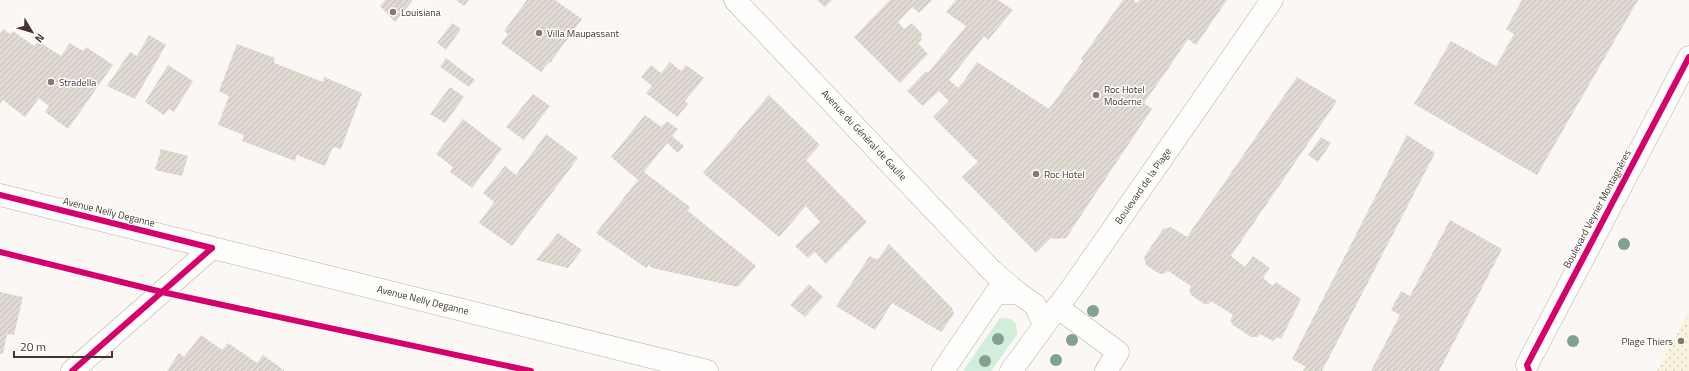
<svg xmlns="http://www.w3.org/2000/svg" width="1689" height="371" viewBox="0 0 1689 371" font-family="'Titillium Web',sans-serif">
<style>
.green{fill:#d0eeda}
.sand{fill:url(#sand-dots)}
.building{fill:url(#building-hatch)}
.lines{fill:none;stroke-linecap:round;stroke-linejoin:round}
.minor-casing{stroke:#b6b0aa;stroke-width:23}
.major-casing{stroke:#b6b0aa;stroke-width:23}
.minor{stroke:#fefefd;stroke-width:22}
.major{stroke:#fefefd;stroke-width:22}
.cycleway-casing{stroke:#fff;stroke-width:8}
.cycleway{stroke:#d6006c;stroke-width:6}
.tree{fill:#84a18f}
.poi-dot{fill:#847a73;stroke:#fff;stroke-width:1.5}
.labels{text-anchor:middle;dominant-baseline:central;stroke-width:3;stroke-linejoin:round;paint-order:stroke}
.poi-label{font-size:10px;fill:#44362e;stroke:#fff;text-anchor:start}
.street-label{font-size:10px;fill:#44362e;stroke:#fff}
</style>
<defs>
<pattern id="sand-dots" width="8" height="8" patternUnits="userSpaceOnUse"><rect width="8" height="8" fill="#f9f2dc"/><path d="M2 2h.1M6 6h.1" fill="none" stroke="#d7d0bd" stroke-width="1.8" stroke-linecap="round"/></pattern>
<pattern id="building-hatch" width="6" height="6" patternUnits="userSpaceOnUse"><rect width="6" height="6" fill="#e0dad3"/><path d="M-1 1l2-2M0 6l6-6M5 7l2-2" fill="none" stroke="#c1bcb5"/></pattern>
</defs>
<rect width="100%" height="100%" fill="#faf7f4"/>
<polygon class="green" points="1000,318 1010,319 1016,323 1017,334 991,371 963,371"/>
<polygon class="sand" points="1689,312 1689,371 1657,371"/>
<g class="building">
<polygon points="385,0 413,0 395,22 380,6"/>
<polygon points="456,0 469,0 464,6"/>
<polygon points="527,0 555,0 582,19 550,63 549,62 541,72 501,43 508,34 504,31"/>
<polygon points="817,0 832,0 825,7"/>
<polygon points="890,0 932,0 919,13 912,7 898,22 904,29 912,23 922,34 921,41 918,43 928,54 900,83 854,37"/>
<polygon points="956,0 998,0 1013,10 988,40 984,36 949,80 958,88 964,81 977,62 1049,109 1083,61 1081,59 1123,0 1133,0 1137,3 1140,0 1227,0 1196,45 1188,39 1172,63 1144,103 1152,109 1066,238 1053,239 1052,237 1036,253 962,177 978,162 933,117 949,101 939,91 923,106 907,91 926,71 928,73 966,26 946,12"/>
<polygon points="1522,0 1638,0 1537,175 1414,104 1451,41 1496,66 1514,34 1506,29"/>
<polygon points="452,23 461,29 446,50 437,43"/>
<polygon points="3,29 10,34 13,31 34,46 38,41 61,56 70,43 83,51 86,47 113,65 68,129 45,112 49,106 39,98 25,117 3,100 0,104 0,33"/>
<polygon points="149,35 166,45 135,99 107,86 130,52 137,56"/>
<polygon points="237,44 275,58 274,63 323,82 324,77 362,93 341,149 333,147 325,166 297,155 295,161 242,141 244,135 218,125 229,96 219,91"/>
<polygon points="446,58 475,80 469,87 440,67"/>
<polygon points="670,62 681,71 686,65 704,78 685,101 688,104 677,117 646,93 652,86 641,77 651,65 661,73"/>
<polygon points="168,65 193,81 174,112 169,109 164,115 145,102"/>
<polygon points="1297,77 1337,101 1231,256 1245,267 1253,256 1270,268 1263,278 1273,286 1276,282 1301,299 1281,339 1277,337 1273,341 1260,334 1258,337 1251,337 1233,325 1230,320 1233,315 1211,301 1208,304 1204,304 1191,295 1189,290 1191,286 1168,271 1166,273 1160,274 1146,265 1144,257 1163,229 1171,227 1187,237"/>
<polygon points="450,87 464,97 445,123 430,114"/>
<polygon points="533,94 550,106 524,140 506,127"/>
<polygon points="769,95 820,145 806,160 867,222 826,264 815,252 808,258 795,246 820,222 806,206 779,237 703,173"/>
<polygon points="645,115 661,127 667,121 678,129 672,136 684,146 678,153 667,143 644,172 690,207 688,211 756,266 738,287 652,268 649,265 646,268 596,233 638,180 611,157"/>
<polygon points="463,119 502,149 472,188 450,172 453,167 436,154"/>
<polygon points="546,134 578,158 512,246 479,223 494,202 483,193 505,166 516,175"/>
<polygon points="1407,135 1435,153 1322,371 1303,371 1306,367 1292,359"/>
<polygon points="1321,137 1331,143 1318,162 1308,155"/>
<polygon points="161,149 188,156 182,176 155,170"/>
<polygon points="1450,220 1502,249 1439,371 1371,371 1400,315 1391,310 1401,291 1410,296"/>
<polygon points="558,233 582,250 568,268 536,260"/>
<polygon points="889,244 952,308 954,314 941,332 892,303 875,330 836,306 870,256 875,259 879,258"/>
<polygon points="809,284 823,297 805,317 790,305"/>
<polygon points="0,292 23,297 14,335 7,334 3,354 0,353"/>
<polygon points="201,335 222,350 228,343 257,363 263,355 285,371 167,371 179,353 184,357"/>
</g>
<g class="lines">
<g class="minor-casing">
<g id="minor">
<polyline points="1057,307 1118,352 1106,371"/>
<polyline points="1527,365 1689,57"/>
<polyline points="72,371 212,248"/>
</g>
</g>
<g class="major-casing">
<g id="major">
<polyline points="735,0 992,271 1018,293"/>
<polyline points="0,195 707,371"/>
<polyline points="1003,293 1018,293 1035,305 1044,324"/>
<polyline points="943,371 996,293"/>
<polyline points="1011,371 1076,282 1272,0"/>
</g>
</g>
<use href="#minor" class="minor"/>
<use href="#major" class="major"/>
<g class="cycleway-casing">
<g id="cycleway">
<polyline points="0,195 212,248"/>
<polyline points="0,252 162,292 531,371"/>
<polyline points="72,371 212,248"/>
<polyline points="1529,371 1527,365 1689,57"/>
</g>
</g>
<use href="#cycleway" class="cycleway"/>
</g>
<g class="tree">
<circle cx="1624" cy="244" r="6"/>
<circle cx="1093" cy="311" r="6"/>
<circle cx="998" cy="339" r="6"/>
<circle cx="1072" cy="340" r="6"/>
<circle cx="1573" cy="341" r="6"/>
<circle cx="1056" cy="360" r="6"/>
<circle cx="985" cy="361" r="6"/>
</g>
<g class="poi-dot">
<circle cx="393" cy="12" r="4"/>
<circle cx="539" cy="33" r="4"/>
<circle cx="51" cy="82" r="4"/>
<circle cx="1096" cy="95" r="4"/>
<circle cx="1036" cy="174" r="4"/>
<circle cx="1681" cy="341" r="4"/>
</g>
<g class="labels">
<g class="poi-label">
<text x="401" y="12">Louisiana</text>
<text x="547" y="33">Villa Maupassant</text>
<text x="59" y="82">Stradella</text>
<text x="1104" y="89">Roc Hotel<tspan x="1104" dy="12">Moderne</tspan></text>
<text x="1044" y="174">Roc Hotel</text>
<text x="1673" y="341" text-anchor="end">Plage Thiers</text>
</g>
<g class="street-label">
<text transform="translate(864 135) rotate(47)">Avenue du Général de Gaulle</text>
<text transform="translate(1143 186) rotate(-55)">Boulevard de la Plage</text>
<text transform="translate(1597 209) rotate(-62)">Boulevard Veyrier Montagnères</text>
<text transform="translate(109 212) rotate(14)">Avenue Nelly Deganne</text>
<text transform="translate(423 300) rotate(14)">Avenue Nelly Deganne</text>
</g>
</g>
<g transform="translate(32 32) rotate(128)" stroke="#ffffff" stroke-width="3" paint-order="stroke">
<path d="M0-3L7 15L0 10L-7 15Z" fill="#44362e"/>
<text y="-6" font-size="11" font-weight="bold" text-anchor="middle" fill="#44362e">N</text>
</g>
<path d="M14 351v6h98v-6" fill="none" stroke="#44362e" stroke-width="2"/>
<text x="20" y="351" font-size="12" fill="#44362e" stroke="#ffffff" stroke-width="3" paint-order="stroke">20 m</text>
</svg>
